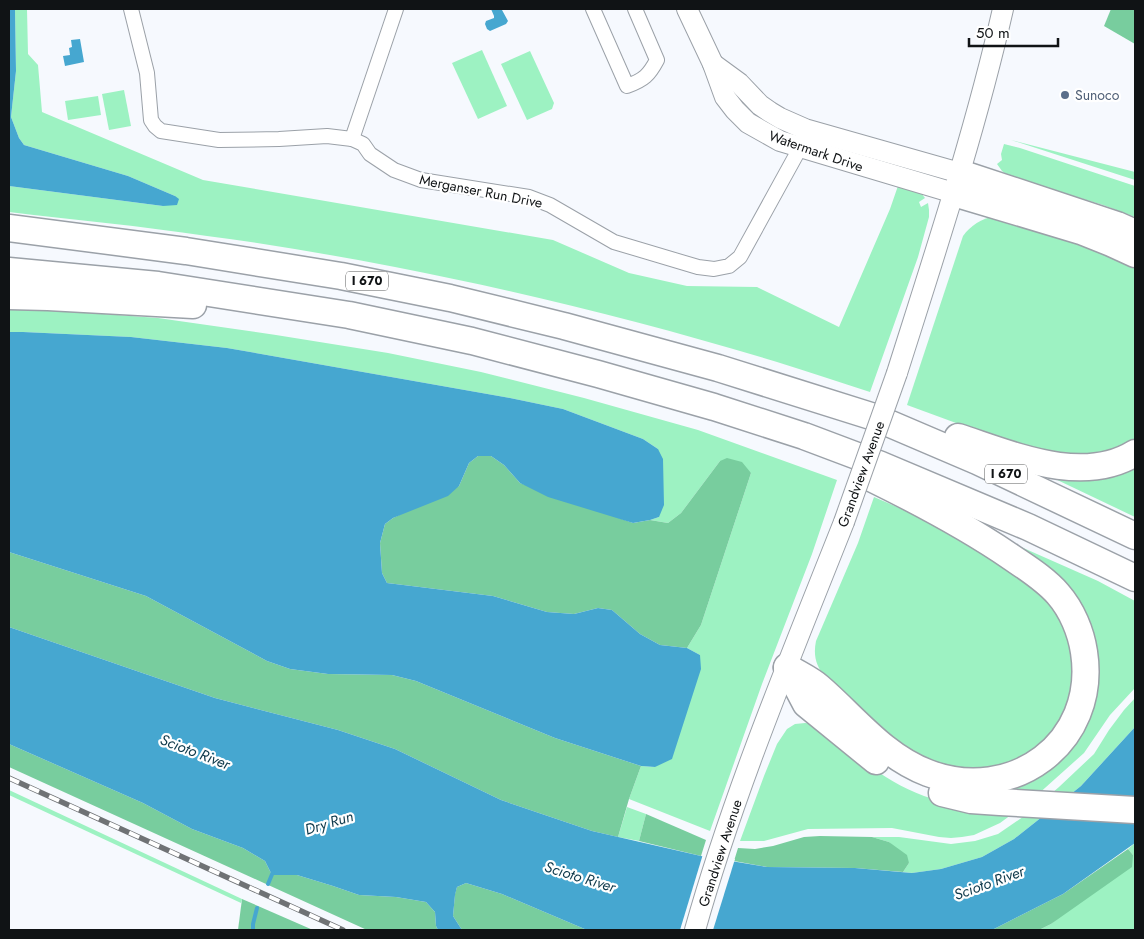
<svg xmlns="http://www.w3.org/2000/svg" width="1144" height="939" viewBox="0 0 1144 939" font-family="Jost,sans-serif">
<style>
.green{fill:#9df2c2}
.forest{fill:#78cd9e}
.water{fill:#46a7d0}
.pier{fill:#f6f9fe}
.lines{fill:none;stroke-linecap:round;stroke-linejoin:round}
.stream{stroke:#46a7d0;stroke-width:4}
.street-casing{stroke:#9ba1a8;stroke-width:16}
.secondary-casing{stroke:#9ba1a8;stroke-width:22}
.highway-casing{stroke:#9ba1a8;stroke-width:29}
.street{stroke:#fff;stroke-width:14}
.secondary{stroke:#fff;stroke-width:20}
.highway{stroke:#fff;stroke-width:26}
.rail-casing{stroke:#6f7275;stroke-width:5.5}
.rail{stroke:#fff;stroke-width:4;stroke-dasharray:11;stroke-linecap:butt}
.secondary-bridge-casing{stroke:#9ba1a8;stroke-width:22;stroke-linecap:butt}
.secondary-bridge{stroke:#fff;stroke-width:20}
.service-dot{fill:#5c6f8a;stroke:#fff;stroke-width:2}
.labels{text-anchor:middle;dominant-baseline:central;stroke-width:4.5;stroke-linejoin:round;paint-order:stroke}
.shield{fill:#fff;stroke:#585a5b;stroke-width:1}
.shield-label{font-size:12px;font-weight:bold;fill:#101315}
.service-label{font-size:14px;fill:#4e5e75;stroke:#fff;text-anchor:start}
.street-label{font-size:14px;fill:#101315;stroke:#fff}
.water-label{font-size:15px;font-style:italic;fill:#0e394b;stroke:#fff}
</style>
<rect width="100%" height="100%" fill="#f6f9fe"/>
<g class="green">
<path d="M15 9H27L28 54 38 65 42 112 203 180 553 240 629 273 687 286 757 287 839 327 890 209 899 183 921 193 925 198 919 202 921 207 928 203 929 210V217L918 257 870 392C839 382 809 372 777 362 652 324 524 292 395 267 332 255 270 244 207 236 141 226 75 220 9 212V186L163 206 175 196 128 176 24 145 19 138 11 117 16 71Z"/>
<polygon points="482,50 507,106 478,119 452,63"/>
<polygon points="530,51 554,103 552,109 527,120 501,64"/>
<polygon points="124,90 131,126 109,130 102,94"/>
<polygon points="98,96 101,115 68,120 65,101"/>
<polygon points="1011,140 1135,172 1135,180"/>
<polygon points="1004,144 1020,148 1135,186 1135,217 1103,205 1010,177 1002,171 997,164 1002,160 1001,154"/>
<path d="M995 216 1007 218 1135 265V443L1086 458 1019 446 907 405 963 236C971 225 981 219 995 216Z"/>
<polygon points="9,307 158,318 276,335 388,353 481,372 584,398 698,430 837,480 812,554 762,684 710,831 629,799 641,766 655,767 700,655 687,648 701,625 751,473 720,461 681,513 668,523 650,520 659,517 658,449 643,439 563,409 510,398 227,348 131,337 23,332 9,332"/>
<polygon points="1135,460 1135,517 1051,477"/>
<path d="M874 497 918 516 954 535 1034 583 1068 623 1077 689 1051 738 1005 767 969 771 921 758 889 735 826 678C816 666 813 656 816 641L858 543Z"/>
<polygon points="1010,542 1098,581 1135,601 1135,688 1110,715 1084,753 1036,796 951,785 1024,777 1094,667"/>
<polygon points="1135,698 1135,727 1081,786 1014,839 982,857 941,869 912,873 903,872 909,863 889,842 872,837 899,837 951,844 975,841 998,834 1030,812 1059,787 1094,754 1109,730 1124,710"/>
<path d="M805 723 815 724C849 750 883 781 924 796 953 806 985 808 1015 812L1000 823 974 835 962 837 951 838 939 837 892 828 808 829 764 841H740L764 776 777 744 787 729 795 724Z"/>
<polygon points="9,790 242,899 241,903 9,795"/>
<polygon points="627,807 646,814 639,841 618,837"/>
<polygon points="1135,843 1135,930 1039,930 1051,924 1133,855 1128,849"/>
</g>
<g class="forest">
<polygon points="1111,9 1135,9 1135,44 1104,26"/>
<polygon points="478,456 491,456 504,465 520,483 633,523 650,520 668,523 681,513 720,461 727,458 742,462 751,473 701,625 687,648 660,645 640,634 612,610 598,608 574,614 547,612 493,596 387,583 382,573 380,543 385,524 393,518 459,486 469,463"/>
<polygon points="9,552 146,596 267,661 290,669 328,674 392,675 416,681 555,738 641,766 629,799 618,837 592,831 501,800 395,749 338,730 215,698 9,627"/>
<polygon points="9,744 143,803 192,829 243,848 265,861 272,875 297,875 333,886 359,895 396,897 426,902 435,912 436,926 438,930 367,930 9,767"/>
<polygon points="646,814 706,840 701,856 639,841"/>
<polygon points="820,836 872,837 889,842 907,855 909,863 903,872 855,868 767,867 734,861 738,848 755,849 773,846 804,837"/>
<polygon points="1128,849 1133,855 1132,867 1051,924 1039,930 992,930 1063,894"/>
<polygon points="466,883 502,894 587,930 462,930 453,916 455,894 457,887"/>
<polygon points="242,899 313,930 238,930"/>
</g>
<g class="water">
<polygon points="9,9 15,9 16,71 11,117 19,138 24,145 128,176 175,196 179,199 177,205 163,206 9,186"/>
<polygon points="491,9 504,9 502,10 508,21 506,24 490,31 487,29 485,24 486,21 494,18 494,16"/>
<polygon points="80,39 84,62 65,66 63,56 70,55 69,48 72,47 71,40"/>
<polygon points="9,332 23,332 131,337 227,348 510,398 563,409 643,439 658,449 663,459 664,505 659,517 650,520 633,523 548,497 520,483 504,465 491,456 478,456 469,463 459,486 448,496 393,518 385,524 380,543 382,573 387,583 493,596 547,612 574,614 598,608 612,610 640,634 660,645 687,648 700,655 701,669 672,759 655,767 641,766 555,738 416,681 392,675 328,674 290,669 267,661 146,596 9,552"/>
<polygon points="9,627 215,698 338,730 395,749 501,800 592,831 701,856 767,867 855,868 912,873 941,869 982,857 1014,839 1081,786 1135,727 1135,843 1063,894 992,930 587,930 502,894 466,883 457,887 455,895 453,916 462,930 438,930 436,926 435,912 426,902 396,897 359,895 333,886 297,875 272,875 265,861 243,848 192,829 143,803 9,744"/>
</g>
<polygon class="pier" points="703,854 735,859 713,930 680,930"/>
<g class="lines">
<g class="stream">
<polyline points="268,884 273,872"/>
<polyline points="253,930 253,924 257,908"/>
</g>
<g class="street-casing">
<g id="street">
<polyline points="131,9 147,73 151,120 155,126 161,131 219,140 279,139 327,136 352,139 363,144 370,154 394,170 421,180 529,197 550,205 614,242 698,267 714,269 729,266 740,257 800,148"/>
<path d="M593 9 627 86C644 80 649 75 657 60L635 9"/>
<polyline points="352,139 396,9"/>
</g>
</g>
<g class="secondary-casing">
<g id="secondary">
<polyline points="687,9 713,64 725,97 735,110 748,123 780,141 954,193"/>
<polyline points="713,64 739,83 760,105 770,112 780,118 805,129 960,173"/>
<path d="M897 373C935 253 975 132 1003 9"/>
<path d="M695 930C734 791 791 656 844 522"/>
</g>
</g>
<g class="highway-casing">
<g id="highway">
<polyline points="960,173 1117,225 1135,233"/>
<polyline points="954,193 1081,231 1111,243 1135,254"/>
<polyline points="9,228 186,251 341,276 450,298 564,326 718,368 874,417 977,461 1135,536"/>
<polyline points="9,271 158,285 349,315 472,341 598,374 714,407 804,436 881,465 1028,527 1135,578"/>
<polyline points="9,296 48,297 193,305"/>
<path d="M958 437C1011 454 1082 486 1135 453"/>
<path d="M787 667C798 674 810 679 819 687 854 717 883 756 928 773 1012 805 1098 743 1084 652 1081 632 1072 610 1058 594 1045 579 1027 568 1011 557 966 526 918 501 869 477"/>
<polyline points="787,668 806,704 876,761"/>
<polyline points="942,793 971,800 1000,802 1135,810"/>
</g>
</g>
<use href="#street" class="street"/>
<use href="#secondary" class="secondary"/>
<use href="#highway" class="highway"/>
<g class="rail-casing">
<polyline id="rail" points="9,778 343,930"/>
</g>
<use href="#rail" class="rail"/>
<g class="secondary-bridge-casing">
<polyline id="secondary-bridge" points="844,522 897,373"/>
</g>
<use href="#secondary-bridge" class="secondary-bridge"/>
</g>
<circle class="service-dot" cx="1065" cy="95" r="5"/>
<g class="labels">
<g class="shield">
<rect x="346" y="271.5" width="42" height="19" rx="4"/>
<rect x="985" y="464.5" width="42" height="19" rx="4"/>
</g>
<g class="shield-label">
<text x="367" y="281">I 670</text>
<text x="1006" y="474">I 670</text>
</g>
<g class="service-label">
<text x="1075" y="95">Sunoco</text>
</g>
<g class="street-label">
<text transform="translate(816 151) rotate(19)">Watermark Drive</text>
<text transform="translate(481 191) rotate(11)">Merganser Run Drive</text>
<text transform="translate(861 474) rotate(-70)">Grandview Avenue</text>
<text transform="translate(720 853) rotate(-72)">Grandview Avenue</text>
</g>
<g class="water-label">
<text transform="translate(195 752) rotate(21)">Scioto River</text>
<text transform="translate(329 823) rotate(-17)">Dry Run</text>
<text transform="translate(580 877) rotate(17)">Scioto River</text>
<text transform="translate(989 883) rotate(-20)">Scioto River</text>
</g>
</g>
<rect width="1144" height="939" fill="none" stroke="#101315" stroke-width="20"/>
<path d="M969 38v8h89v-8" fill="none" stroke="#101315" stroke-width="2.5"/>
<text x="976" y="38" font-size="15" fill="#101315" stroke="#ffffff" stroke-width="4" paint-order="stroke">50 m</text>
</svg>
